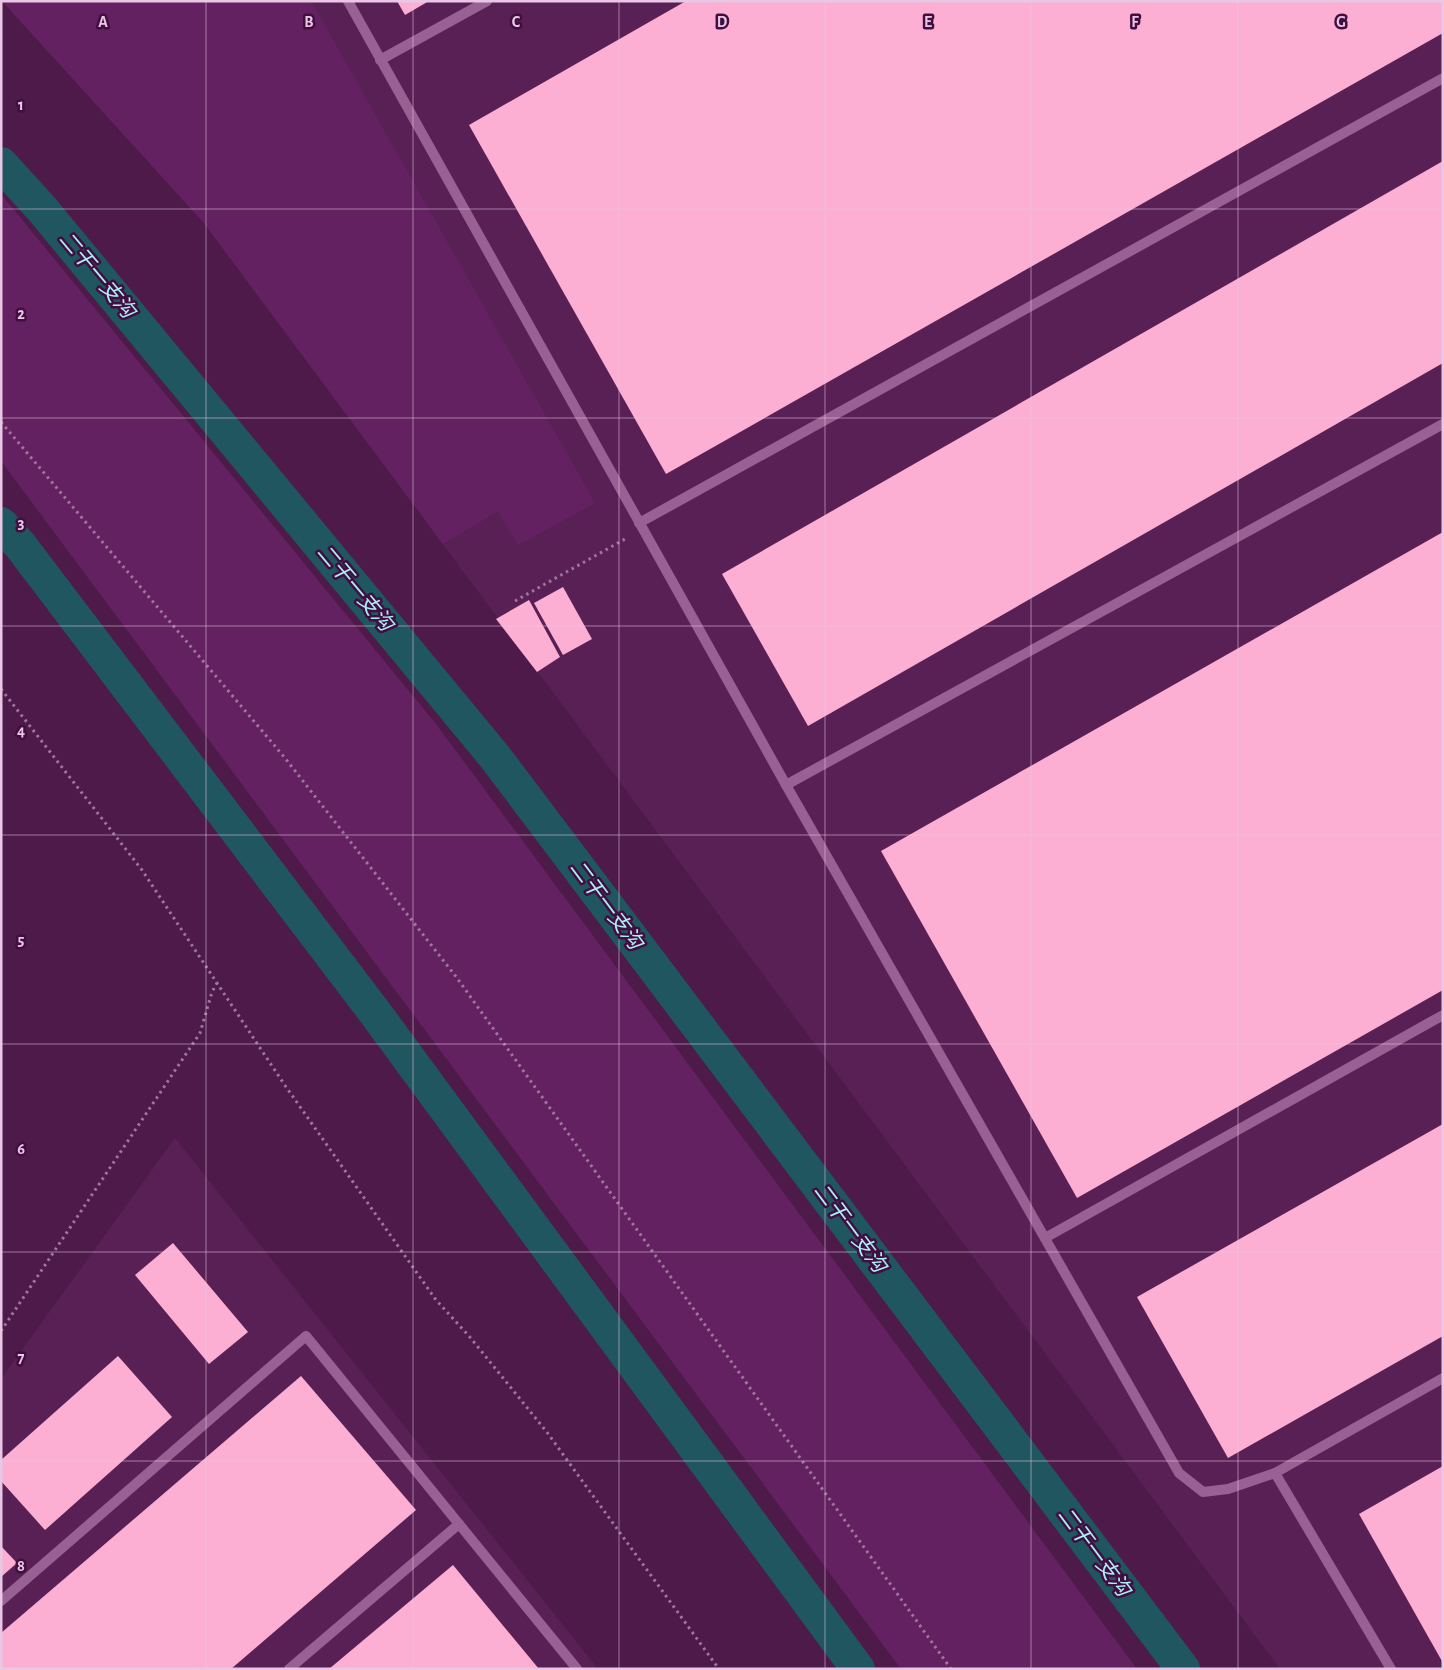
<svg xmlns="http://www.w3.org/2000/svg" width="1444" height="1670" viewBox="0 0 1444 1670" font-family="'Alegreya Sans','Noto Sans SC',sans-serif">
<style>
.built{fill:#592056}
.green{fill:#642161}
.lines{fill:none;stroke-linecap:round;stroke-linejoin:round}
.canal{stroke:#20565f;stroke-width:34}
.building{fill:#fdafd3}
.path{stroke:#a0779c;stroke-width:3;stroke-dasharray:2.5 4;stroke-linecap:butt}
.service{stroke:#986093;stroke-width:10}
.grid{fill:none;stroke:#e8c8e4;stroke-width:1;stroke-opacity:0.55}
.labels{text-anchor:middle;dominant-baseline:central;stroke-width:5;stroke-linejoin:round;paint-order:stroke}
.water-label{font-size:21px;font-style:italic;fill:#aaeefa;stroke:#420e3f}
.grid-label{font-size:16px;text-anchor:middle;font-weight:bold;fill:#e8c8e4;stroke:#420e3f;stroke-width:5;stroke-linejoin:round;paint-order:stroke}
</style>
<rect width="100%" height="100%" fill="#4d1a4a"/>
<g class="built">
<polygon points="2,1 1443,1 1443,1669 1280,1669 203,222"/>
<polygon points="175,1138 598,1669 1,1669 1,1379"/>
</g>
<g class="green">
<polygon points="2,1 311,1 595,503 518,545 498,511 443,544 203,222"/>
<polygon points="1,194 436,724 1137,1669 901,1669 1,461"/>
</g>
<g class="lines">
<g class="canal">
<polyline points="1,164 42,209 495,757 1183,1669"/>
<polyline points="1,524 20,545 376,1014 858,1669"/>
</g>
</g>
<g class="building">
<polygon points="397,1 429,1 405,15"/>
<polygon points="686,1 1443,1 1443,33 666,474 469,125"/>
<polygon points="1443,161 1443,363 808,726 722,574"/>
<polygon points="1443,532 1443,990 1077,1198 881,851"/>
<polygon points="563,587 592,639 563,655 534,603"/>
<polygon points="529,600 560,657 537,672 496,619"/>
<polygon points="1443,1124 1443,1336 1228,1458 1137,1297"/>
<polygon points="173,1243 248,1332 209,1364 135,1275"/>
<polygon points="118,1356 172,1417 45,1530 1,1481 1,1460"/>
<polygon points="301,1376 416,1510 231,1669 1,1669 1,1633"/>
<polygon points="1443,1466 1443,1663 1359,1514"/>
<polygon points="1,1546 17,1563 1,1577"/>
<polygon points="453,1565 539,1669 329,1669"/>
</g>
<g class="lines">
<g class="path">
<polyline points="1,422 285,758 457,978 951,1669"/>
<polyline points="515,601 625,539"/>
<polyline points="1,689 142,870 284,1084 436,1300 469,1336 546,1431 719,1669"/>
<polyline points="1,1331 200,1033 212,992 217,983"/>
</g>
<g class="service">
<polyline points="348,1 786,785 1179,1473 1203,1492 1228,1489 1275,1473"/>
<polyline points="380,60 487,1"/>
<polyline points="639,523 1443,78"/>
<polyline points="786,785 1443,424"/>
<polyline points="1045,1238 1443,1015"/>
<polyline points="1,1601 306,1336 577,1669"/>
<polyline points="289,1669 459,1524"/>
<polyline points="1391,1669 1275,1473 1443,1378"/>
</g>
</g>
<path class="grid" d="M206 1V1669M413 1V1669M619 1V1669M825 1V1669M1031 1V1669M1238 1V1669M1 209H1443M1 418H1443M1 626H1443M1 835H1443M1 1044H1443M1 1252H1443M1 1461H1443"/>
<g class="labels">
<g class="water-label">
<text transform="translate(97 275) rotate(50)">二干一支沟</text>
<text transform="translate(355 588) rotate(50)">二干一支沟</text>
<text transform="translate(606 905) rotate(53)">二干一支沟</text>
<text transform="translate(850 1228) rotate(53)">二干一支沟</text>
<text transform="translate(1094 1552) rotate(53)">二干一支沟</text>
</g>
</g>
<g class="grid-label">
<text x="103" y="27">A</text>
<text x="309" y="27">B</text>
<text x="516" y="27">C</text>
<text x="722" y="27">D</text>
<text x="928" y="27">E</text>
<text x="1135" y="27">F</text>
<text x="1341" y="27">G</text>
<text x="21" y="110">1</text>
<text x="21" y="319">2</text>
<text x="21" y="528">3</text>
<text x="21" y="736">4</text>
<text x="21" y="945">5</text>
<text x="21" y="1154">6</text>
<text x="21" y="1363">7</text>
<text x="21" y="1571">8</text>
</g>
<rect width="1444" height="1670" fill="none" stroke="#e8c8e4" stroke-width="5"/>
</svg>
